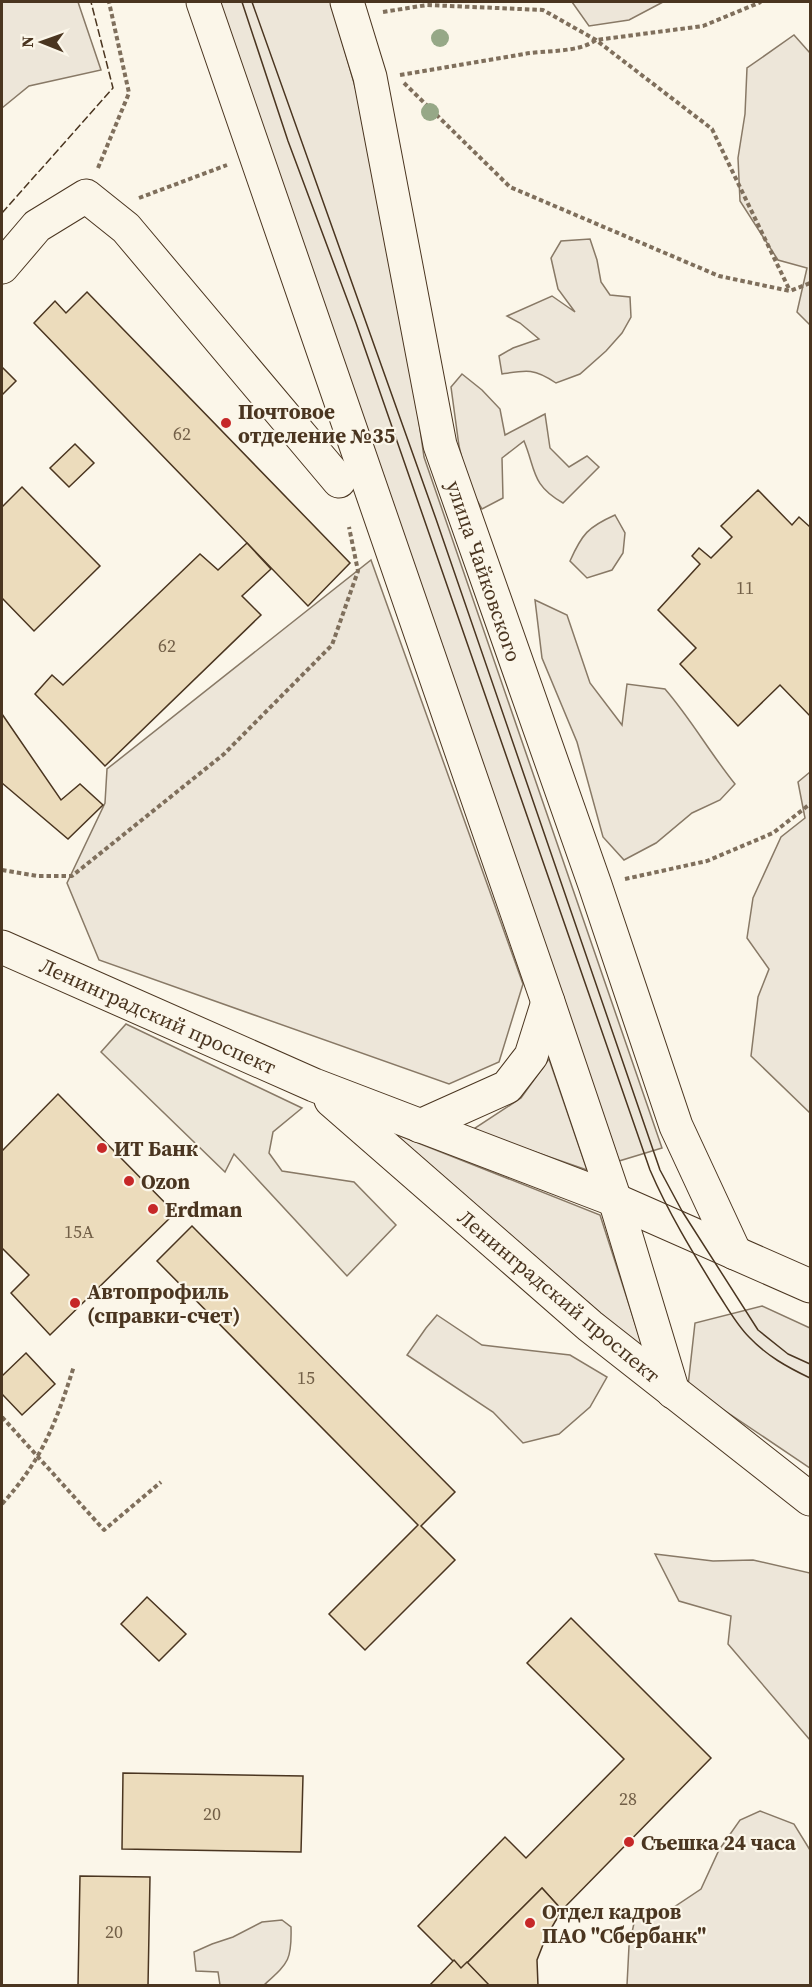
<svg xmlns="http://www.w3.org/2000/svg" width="812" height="1987" viewBox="0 0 812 1987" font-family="'Source Serif 4',serif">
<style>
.green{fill:#ede6d9;stroke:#887966;stroke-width:1.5}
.parking{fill:#ede7d9;stroke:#887966;stroke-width:1.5}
.building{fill:#ecdcbc;stroke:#4a3520;stroke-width:1.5}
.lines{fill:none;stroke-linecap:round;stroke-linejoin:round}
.minor-casing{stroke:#4a3520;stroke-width:35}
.major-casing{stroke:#4a3520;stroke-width:35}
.path{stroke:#7f6f5c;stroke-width:4;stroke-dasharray:4.5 3;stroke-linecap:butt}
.minor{stroke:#fbf6e9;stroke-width:33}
.major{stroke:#fbf6e9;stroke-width:33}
.tram{stroke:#4a3520;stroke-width:1.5}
.fence{stroke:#4a3520;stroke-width:1.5;stroke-dasharray:8 3;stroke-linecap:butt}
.tree{fill:#96a887}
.poi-dot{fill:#c62828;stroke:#fbf6e9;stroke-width:2}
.labels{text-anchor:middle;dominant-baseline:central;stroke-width:4.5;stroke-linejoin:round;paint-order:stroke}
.number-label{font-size:18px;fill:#725f47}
.poi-label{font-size:21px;font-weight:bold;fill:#4a3520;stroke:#fbf6e9;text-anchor:start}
.street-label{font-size:21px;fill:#4a3520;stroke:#fbf6e9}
</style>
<rect width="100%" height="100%" fill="#fbf6e9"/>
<g class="green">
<polygon points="2,2 78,2 101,70 29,86 2,108"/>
<polygon points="219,2 331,2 388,203 424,457 662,1148 619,1161"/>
<polygon points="572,2 663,2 629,20 589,26"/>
<polygon points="794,35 810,53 810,325 797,312 807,268 778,260 740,201 738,158 745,114 747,68"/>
<path d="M590 239 597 260 601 282 610 295 630 297 631 317 622 333 606 351 580 374 556 383C534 368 526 370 502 374L499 356 513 348 539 339 520 323 507 316 552 296 575 312 558 289 551 258 561 241Z"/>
<path d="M462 374 482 390 500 409 505 435 545 414 550 448 569 467 587 456 599 467 563 503C531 485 536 470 524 441L502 458 503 498 482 509 468 484 459 446 451 387Z"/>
<path d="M615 515 625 533 623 553 612 570 587 578 570 561C582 534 588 527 615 515Z"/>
<polygon points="371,560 523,984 499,1062 449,1084 99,960 67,883 105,803 107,769"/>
<path d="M535 600 567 615 590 683 622 725 627 684 665 689C691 719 710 753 735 784L720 800 692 813 656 843 624 860 603 837 577 742 542 658Z"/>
<polygon points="810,772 810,1113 751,1056 758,997 769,969 747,938 753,898 781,837 805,818 798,782"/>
<polygon points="549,1059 587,1170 472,1130 521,1098"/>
<polygon points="393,1133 600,1215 644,1351"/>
<polygon points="762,1306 810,1328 810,1468 688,1386 695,1323"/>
<polygon points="437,1315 482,1345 570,1355 607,1377 590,1407 559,1434 523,1443 493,1412 407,1355 426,1328"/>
<polygon points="655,1554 713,1561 753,1560 810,1573 810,1740 728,1644 731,1616 679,1601"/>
<polygon points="760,1811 794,1824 810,1850 810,1985 627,1985 629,1946 636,1914 665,1913 701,1889 719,1850 740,1820"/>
<path d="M282 1920 291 1927C292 1961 288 1963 264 1985H220L218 1972 196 1971 194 1952 212 1944 233 1937 262 1922Z"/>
</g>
<polygon class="parking" points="126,1024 302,1108 273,1132 269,1153 282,1171 354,1182 396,1225 347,1276 234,1154 225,1172 101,1052"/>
<g class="building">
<polygon points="87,292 350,563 308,606 34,323 55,301 66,313"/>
<polygon points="2,367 16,381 2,395"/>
<polygon points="75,444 94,463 69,487 50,468"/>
<polygon points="22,487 100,566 34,631 2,598 2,507"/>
<polygon points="758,490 792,525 799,517 810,527 810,716 780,685 738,726 680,664 696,648 658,610 700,564 692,556 699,548 711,558 732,537 721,526"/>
<polygon points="247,543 271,569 242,596 261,615 105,766 35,694 52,675 63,685 200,554 218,570"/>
<polygon points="2,714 61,800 80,784 103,805 68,839 2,783"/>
<polygon points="58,1094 175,1213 50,1335 11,1293 29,1275 2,1248 2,1151"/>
<polygon points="192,1226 455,1492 421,1526 455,1560 365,1650 329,1614 418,1525 157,1261"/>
<polygon points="26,1353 55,1384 22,1415 2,1394 2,1376"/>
<polygon points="147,1597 186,1634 159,1661 121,1624"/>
<polygon points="571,1618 711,1758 562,1910 542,1888 461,1969 418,1926 505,1837 526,1858 624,1759 527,1663"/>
<polygon points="123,1773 303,1776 301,1852 122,1849"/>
<polygon points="80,1876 150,1877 148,1986 78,1986"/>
<polygon points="542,1888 562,1910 546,1937 537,1960 538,1986 489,1986 467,1963"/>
<polygon points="454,1960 461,1968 467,1962 490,1986 429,1986"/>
</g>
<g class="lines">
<g class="minor-casing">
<g id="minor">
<polyline points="2,267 37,226 86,196 126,228 339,481"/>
<polyline points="420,1126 507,1087 531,1056 548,1002"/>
</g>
</g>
<g class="major-casing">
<g id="major">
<polyline points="203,2 548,1002 615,1200 673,1392"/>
<polyline points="347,2 370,77 440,445 595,885 676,1126 735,1253"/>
<polyline points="2,947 314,1085 615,1200 810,1286"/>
<polyline points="331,1100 590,1326 810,1499"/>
</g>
</g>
<g class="path">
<polyline points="383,12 427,5 543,10 596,40 712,129 790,291"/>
<path d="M400 75C442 68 483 61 524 54 546 50 578 53 596 40L703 26 761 2"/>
<polyline points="404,83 510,187 719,276 790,291 810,283"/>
<polyline points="98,168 129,93 109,2"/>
<polyline points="139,198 227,165"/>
<polyline points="2,870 38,876 72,876 224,754 332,645 358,571 349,527"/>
<polyline points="625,879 707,861 773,833 810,804"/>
<polyline points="2,1417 104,1530 161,1482"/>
<path d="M2 1504C42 1460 56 1423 74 1366"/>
</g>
<use href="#minor" class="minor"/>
<use href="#major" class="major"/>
<g class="tram">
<path d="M242 2 288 141 356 323 650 1170C668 1212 693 1253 717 1292 727 1307 736 1324 749 1337 767 1356 787 1367 810 1378"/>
<polyline points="252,2 436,519 660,1170 682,1211 758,1330 788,1354 810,1364"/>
</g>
<polyline class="fence" points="2,213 113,88 91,2"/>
</g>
<g class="tree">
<circle cx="440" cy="38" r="9"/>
<circle cx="430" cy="112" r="9"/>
</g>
<g class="poi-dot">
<circle cx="226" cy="423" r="6"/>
<circle cx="102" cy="1148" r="6"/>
<circle cx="129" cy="1181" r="6"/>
<circle cx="153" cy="1209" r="6"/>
<circle cx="75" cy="1303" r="6"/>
<circle cx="629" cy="1842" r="6"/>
<circle cx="530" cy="1923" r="6"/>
</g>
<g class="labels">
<g class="number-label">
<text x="182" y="433">62</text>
<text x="745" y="587">11</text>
<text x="167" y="645">62</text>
<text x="79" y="1231">15А</text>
<text x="306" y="1377">15</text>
<text x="628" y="1798">28</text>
<text x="212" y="1813">20</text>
<text x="114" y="1931">20</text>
</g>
<g class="poi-label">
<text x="238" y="411">Почтовое<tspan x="238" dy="24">отделение №35</tspan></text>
<text x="114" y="1148">ИТ Банк</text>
<text x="141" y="1181">Ozon</text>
<text x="165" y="1209">Erdman</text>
<text x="87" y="1291">Автопрофиль<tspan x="87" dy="24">(справки-счет)</tspan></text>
<text x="641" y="1842">Съешка 24 часа</text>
<text x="542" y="1911">Отдел кадров<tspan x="542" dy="24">ПАО "Сбербанк"</tspan></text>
</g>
<g class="street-label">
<text transform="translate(484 571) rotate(71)">улица Чайковского</text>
<text transform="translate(158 1016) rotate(24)">Ленинградский проспект</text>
<text transform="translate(559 1296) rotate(40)">Ленинградский проспект</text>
</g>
</g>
<rect width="812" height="1987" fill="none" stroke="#4a3520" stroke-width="6"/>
<g transform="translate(42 42) rotate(271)" stroke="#fbf6e9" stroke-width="4.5" paint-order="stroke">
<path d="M0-4.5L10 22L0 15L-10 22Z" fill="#4a3520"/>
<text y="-9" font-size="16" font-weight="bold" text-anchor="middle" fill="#4a3520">N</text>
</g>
</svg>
